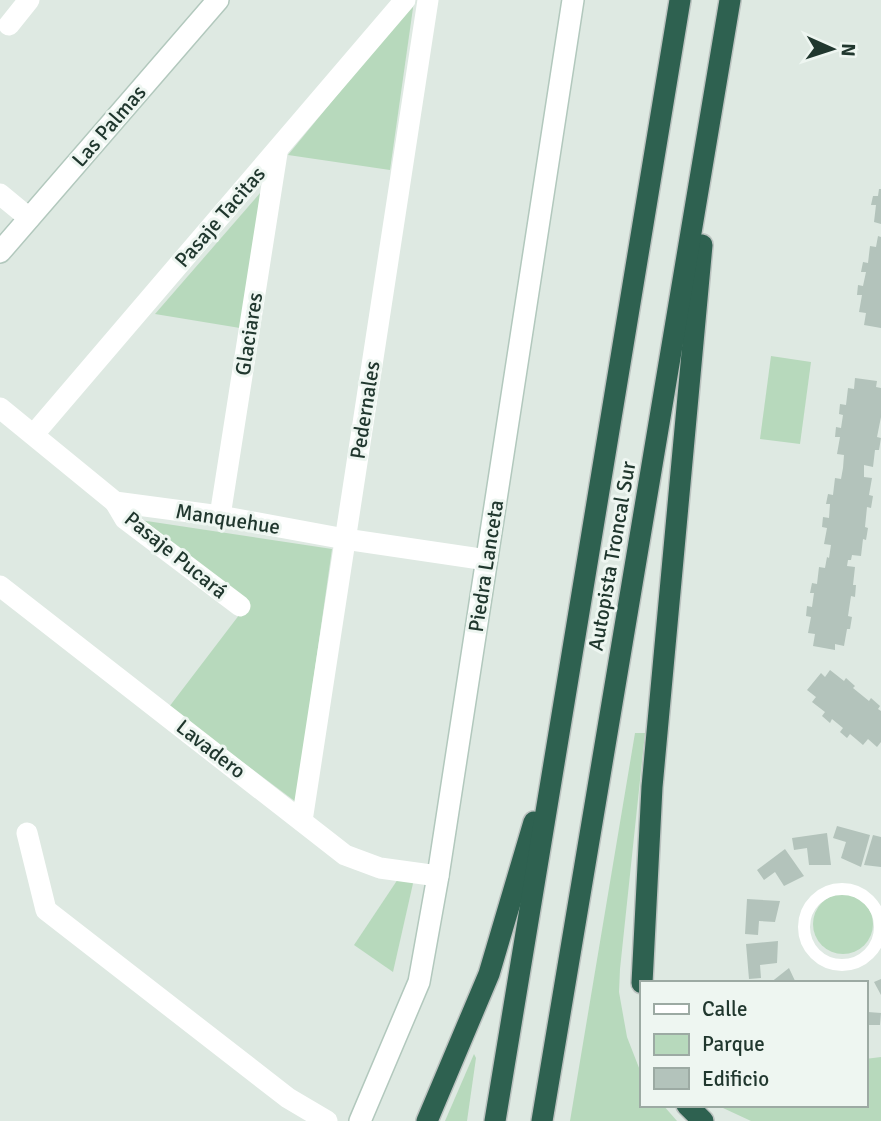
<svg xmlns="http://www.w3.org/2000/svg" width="881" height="1121" viewBox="0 0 881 1121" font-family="Signika,sans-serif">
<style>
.green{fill:#b7d9bc}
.building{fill:#b3c3bb}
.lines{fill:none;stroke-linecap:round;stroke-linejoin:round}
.secondary-casing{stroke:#b2c8bd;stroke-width:24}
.highway-casing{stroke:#bcc3c0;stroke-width:24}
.lane{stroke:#fff;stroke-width:12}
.street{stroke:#fff;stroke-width:21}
.secondary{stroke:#fff;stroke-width:21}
.highway{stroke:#2e6150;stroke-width:21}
.labels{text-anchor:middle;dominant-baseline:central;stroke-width:6;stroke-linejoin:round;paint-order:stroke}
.street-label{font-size:21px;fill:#20372e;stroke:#eef6f1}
</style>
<rect width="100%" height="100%" fill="#dee9e2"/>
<g class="green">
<polygon points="414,1 390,170 288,155"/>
<polygon points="261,192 240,328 155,314"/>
<polygon points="771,356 811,362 800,444 760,439"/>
<polygon points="140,520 332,549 296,802 169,707 249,602"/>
<polygon points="635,733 645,733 620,969 619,992 627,1037 641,1073 641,1105 663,1105 677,1121 570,1121"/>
<polygon points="400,876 414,879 393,972 354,945"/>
<circle cx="843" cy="924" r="30"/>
<polygon points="474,1054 476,1058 467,1121 445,1121"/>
<polygon points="881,1057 881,1121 751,1121 723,1108 725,1105 865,1105 865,1059"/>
</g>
<g class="building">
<polygon points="879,189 881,189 881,224 874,222 876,205 871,205 873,196 878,196"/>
<polygon points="878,236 881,237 881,328 864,325 866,313 859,312 862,295 857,295 858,285 863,286 866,272 861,272 863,262 868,263 870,246 876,247"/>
<polygon points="855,378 877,381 876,387 881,388 881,417 877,437 881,438 879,450 875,450 873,467 864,465 864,477 872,478 869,495 873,496 871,508 867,507 865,527 868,528 866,540 863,539 861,556 852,555 851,560 848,560 847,566 855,567 853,585 856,585 855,597 851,596 848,616 852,617 850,629 847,629 844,646 835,644 835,650 813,646 815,634 808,633 811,617 806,616 807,606 812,607 814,593 810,593 812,583 817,584 819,567 825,568 827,557 829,558 831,545 824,544 827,528 822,527 823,517 829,518 830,504 826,504 828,494 833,495 835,478 841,479 843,468 844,455 837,454 840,437 835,437 836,427 841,428 843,415 839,414 840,404 846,405 848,388 854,389"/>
<polygon points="830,670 844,681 846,678 855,686 853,688 869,701 871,698 880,706 878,709 881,711 881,742 877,747 868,739 863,745 850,734 847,738 840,732 843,728 832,719 830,723 822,716 825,712 812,702 816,697 807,690 821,673 825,677"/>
<polygon points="837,826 870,835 861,867 841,858 846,842 833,838"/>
<polygon points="827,833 831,865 809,865 807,848 794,850 792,838"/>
<polygon points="873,835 881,837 881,867 864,865"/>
<polygon points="785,849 804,876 784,886 775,872 764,880 757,870"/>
<polygon points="747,899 780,901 775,922 759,921 758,935 745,934"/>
<polygon points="778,941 777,963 760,965 761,978 749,979 746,944"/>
<polygon points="789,968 796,983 770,983"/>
<polygon points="881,979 881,995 874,982"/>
<polygon points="865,995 868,995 868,1012 881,1013 880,1025 865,1025"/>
</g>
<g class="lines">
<g class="secondary-casing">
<g id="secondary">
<polyline points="0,252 218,0"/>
<polyline points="360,1121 419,982 438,876 573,0"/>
</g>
</g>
<g class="highway-casing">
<g id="highway">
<polyline points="642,983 652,787 702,245"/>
<polyline points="687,1105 703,1121"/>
<polyline points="427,1121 489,974 534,822"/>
<polyline points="495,1121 680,0"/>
<polyline points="542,1121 730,0"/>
</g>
</g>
<circle class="lane" cx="842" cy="927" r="38"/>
<g class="street">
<polyline points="9,25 29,0"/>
<polyline points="0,194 29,218"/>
<polyline points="0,408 115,502 220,516 345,539 487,560"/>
<polyline points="34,434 405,0"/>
<polyline points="115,502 125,519 240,606"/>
<polyline points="220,516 277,153"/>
<polyline points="0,586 345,855 380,868 438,876"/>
<polyline points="302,821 428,0"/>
<polyline points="27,833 46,910 288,1098 327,1121"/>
</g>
<use href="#secondary" class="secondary"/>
<use href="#highway" class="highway"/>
</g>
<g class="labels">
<g class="street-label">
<text transform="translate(109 126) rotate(-49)">Las Palmas</text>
<text transform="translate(220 217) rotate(-49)">Pasaje Tacitas</text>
<text transform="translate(249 334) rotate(-81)">Glaciares</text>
<text transform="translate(365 410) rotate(-81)">Pedernales</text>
<text transform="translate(228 519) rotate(9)">Manquehue</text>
<text transform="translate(176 555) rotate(39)">Pasaje Pucará</text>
<text transform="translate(612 556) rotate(-80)">Autopista Troncal Sur</text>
<text transform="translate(486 566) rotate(-81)">Piedra Lanceta</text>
<text transform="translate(211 749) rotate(38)">Lavadero</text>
</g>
</g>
<rect x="640" y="981" width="228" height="126" fill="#eef6f1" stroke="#9caaa3" stroke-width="2"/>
<rect x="654" y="1004" width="35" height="10" fill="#ffffff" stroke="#9caaa3" stroke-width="2"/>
<text x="702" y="1016" font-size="21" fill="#20372e">Calle</text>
<rect x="654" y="1034" width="35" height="21" fill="#b7d9bc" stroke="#9caaa3" stroke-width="2"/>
<text x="702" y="1051" font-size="21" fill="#20372e">Parque</text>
<rect x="654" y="1068" width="35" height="21" fill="#b3c3bb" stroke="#9caaa3" stroke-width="2"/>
<text x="702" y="1086" font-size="21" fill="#20372e">Edificio</text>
<g transform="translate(832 49) rotate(93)" stroke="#eef6f1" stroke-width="5" paint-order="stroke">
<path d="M0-5L12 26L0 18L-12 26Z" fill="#20372e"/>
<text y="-10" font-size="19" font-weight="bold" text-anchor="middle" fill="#20372e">N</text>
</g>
</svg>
